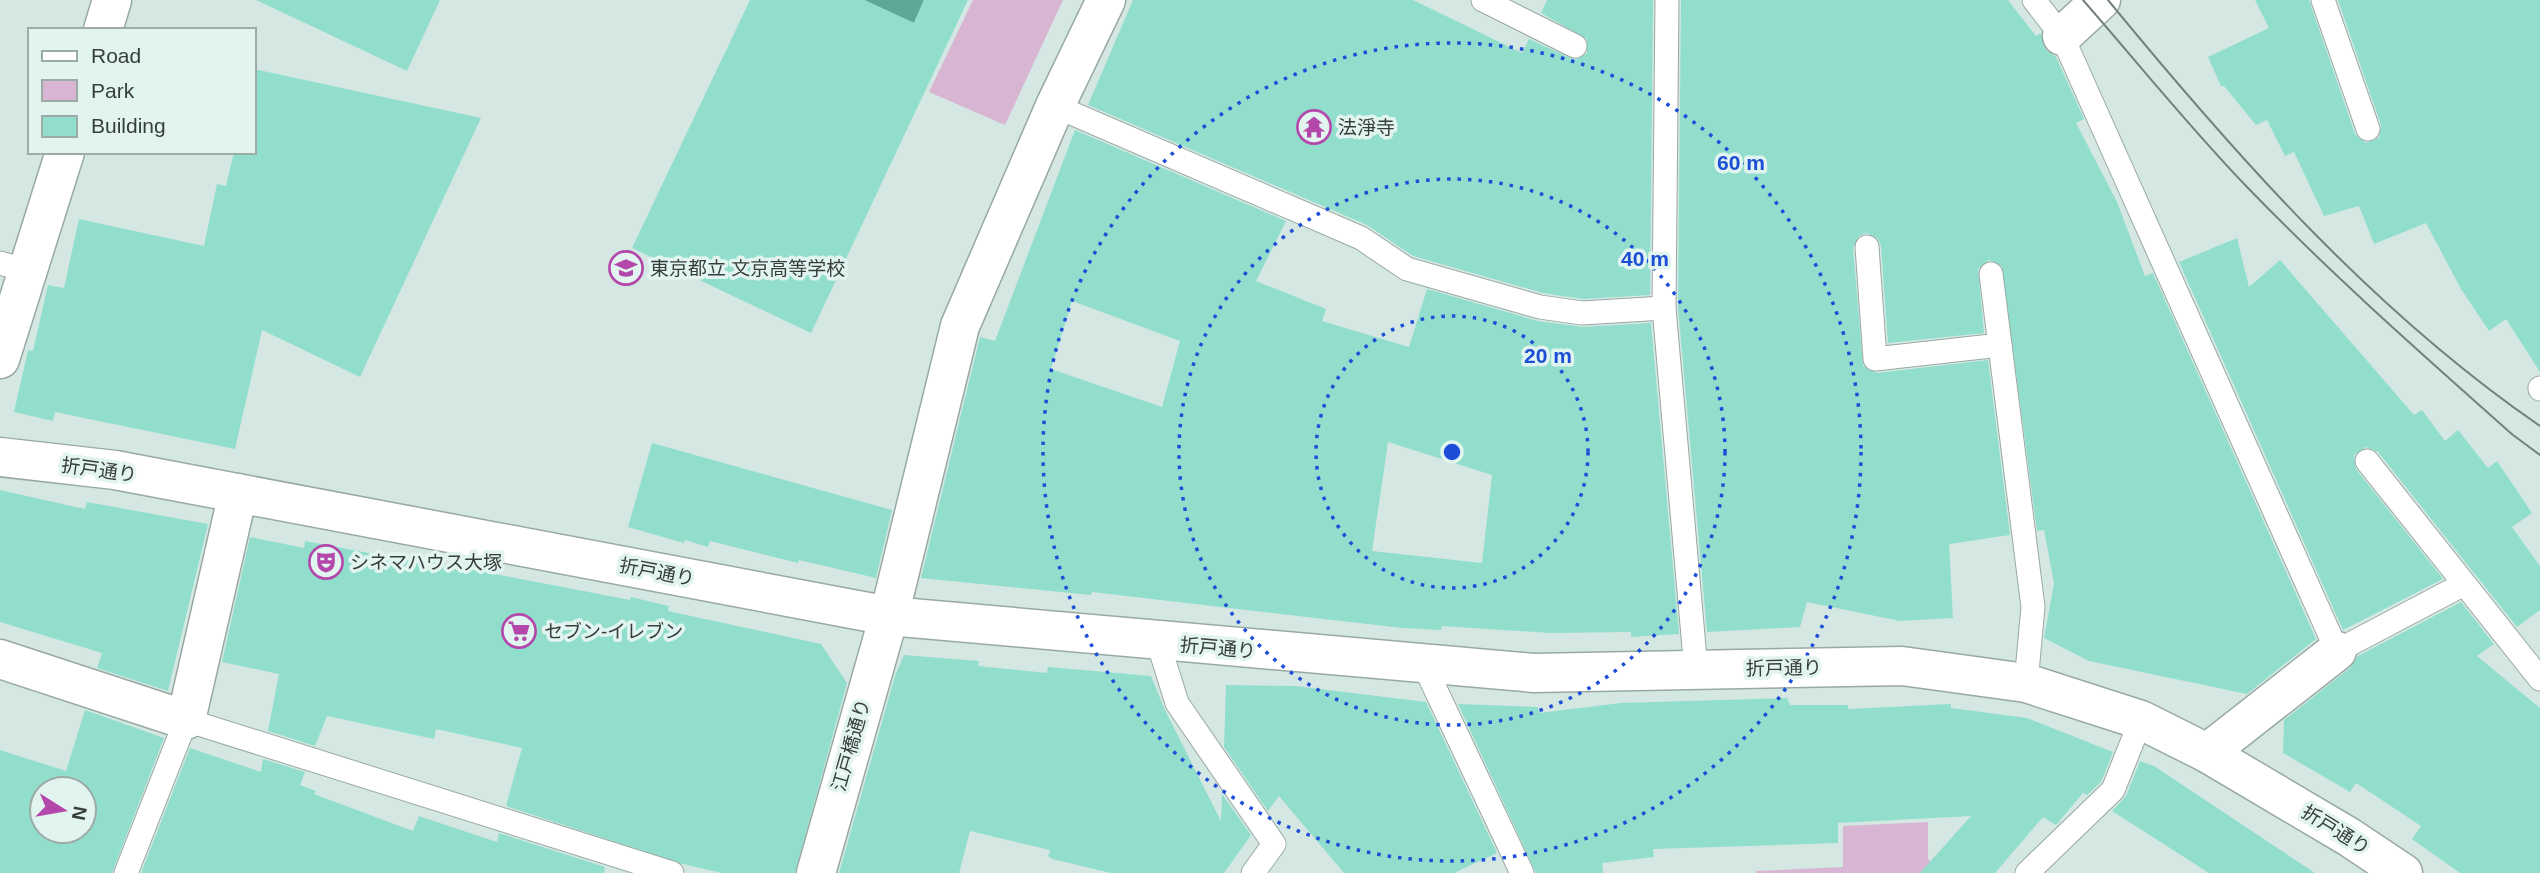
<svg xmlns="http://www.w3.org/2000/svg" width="2540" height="873" viewBox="0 0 2540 873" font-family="Helvetica,'Noto Sans JP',sans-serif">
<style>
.green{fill:#d8b5d3}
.water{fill:#5ca899}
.building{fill:#92decd;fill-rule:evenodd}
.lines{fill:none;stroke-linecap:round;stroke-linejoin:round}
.service-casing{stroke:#98a9a4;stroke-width:25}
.minor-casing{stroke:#98a9a4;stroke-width:41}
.tertiary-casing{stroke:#98a9a4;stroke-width:41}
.service{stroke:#fff;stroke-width:23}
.minor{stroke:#fff;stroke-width:38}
.tertiary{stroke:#fff;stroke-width:38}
.tram{stroke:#74807d;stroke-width:2}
.ring{fill:none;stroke:#1d4ed8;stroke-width:3.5;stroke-dasharray:3.5 7}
.labels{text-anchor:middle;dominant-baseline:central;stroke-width:7;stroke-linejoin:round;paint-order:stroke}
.poi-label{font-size:19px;fill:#363e3c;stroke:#e2f4ef;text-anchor:start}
.street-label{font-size:19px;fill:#363e3c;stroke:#e2f4ef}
.centre{fill:#1d4ed8;stroke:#e2f4ef;stroke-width:3.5}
.ring-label{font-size:21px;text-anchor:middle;font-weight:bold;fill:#1d4ed8;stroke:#e2f4ef;stroke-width:7;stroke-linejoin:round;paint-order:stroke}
</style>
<rect width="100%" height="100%" fill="#d5e7e2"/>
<g class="green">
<polygon points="973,0 1063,0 1005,125 929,92"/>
<polygon points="1928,822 1928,859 1941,873 1756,873 1756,871 1843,867 1843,826"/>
</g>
<polygon class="water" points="864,0 924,0 914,23"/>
<g class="building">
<polygon points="256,0 440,0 407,71"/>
<polygon points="750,0 864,0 914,23 924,0 968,0 811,333 632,248"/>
<polygon points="1133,0 1413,0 1522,53 1529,39 1575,60 1587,53 1587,39 1541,13 1547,0 1653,0 1650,295 1583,299 1543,293 1413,256 1367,225 1088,105"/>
<polygon points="1681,0 2008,0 2036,36 2041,33 2046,50 2056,57 2084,119 2076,123 2117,202 2145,276 2153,273 2316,639 2247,694 2089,661 2044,638 2054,583 2044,530 2037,531 2002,266 1989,260 1978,269 1984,333 1888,343 1881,246 1878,239 1867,233 1859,236 1853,248 1863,366 1877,373 1988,360 2010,535 1949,544 1953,618 1900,621 1807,602 1800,627 1707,632 1678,307"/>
<polygon points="2255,0 2309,0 2355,134 2366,143 2379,138 2381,125 2338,0 2540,0 2540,372 2506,319 2489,331 2461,289 2426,223 2374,244 2359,206 2324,216 2294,152 2285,156 2267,120 2256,125 2224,86 2221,86 2208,57 2269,28"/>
<polygon points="254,69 481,118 360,377 262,330 235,449 55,412 53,421 14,412 28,350 33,351 48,285 64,288 79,219 204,246 217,184 226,186 234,152 254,152"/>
<path d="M1075 130 1286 221 1256 281 1326 309 1322 321 1409 347 1427 289 1538 321 1583 327 1651 323 1679 634 1631 637V632L1551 633 1442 626 1441 630 1402 628 1092 592 1091 595 921 578 980 337 995 341ZM1072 301 1180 341 1162 407 1051 369ZM1388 442 1492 475 1482 563 1372 551Z"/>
<polygon points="2237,238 2249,287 2280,260 2414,415 2422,410 2445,441 2458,430 2488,468 2497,461 2532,513 2512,527 2540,566 2540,610 2517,627 2378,452 2366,447 2354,455 2356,469 2443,579 2343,630 2179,262"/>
<polygon points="652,443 892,510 876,578 799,560 798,563 710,541 708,547 685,540 684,543 628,527"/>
<polygon points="0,490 85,509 87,502 208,524 168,691 97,668 102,653 0,622"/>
<polygon points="250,537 304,548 305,541 411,561 412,558 630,600 631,597 669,606 668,611 821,644 847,683 795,873 722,873 683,864 506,806 522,748 436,729 434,739 327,716 315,746 268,731 279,674 222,662"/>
<polygon points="2461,602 2494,644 2477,656 2540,708 2540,873 2460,873 2412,839 2421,826 2356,783 2350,792 2283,753 2284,720 2350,668 2358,656"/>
<polygon points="904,655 979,661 978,666 1047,673 1048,667 1151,676 1164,708 1221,821 1222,794 1251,835 1224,873 1111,873 1052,859 1048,856 1050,850 970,831 959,873 839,873 895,676"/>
<polygon points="1226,685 1295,686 1426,702 1497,853 1454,873 1344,873 1279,796 1268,811 1224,747"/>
<polygon points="1787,698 1790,705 1848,705 1848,709 1951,704 1951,708 2027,718 2113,752 2101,782 2087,795 2083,793 2056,825 2043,817 1995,873 1920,873 1971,816 1838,823 1838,843 1653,849 1654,857 1602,863 1603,873 1536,873 1458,704 1538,707 1539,713 1621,703"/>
<path d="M85 710 164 738 112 873H0V750L66 771ZM42 789H84V831H42Z"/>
<polygon points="190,748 261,772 263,759 305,772 300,785 316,791 314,794 413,831 419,816 497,842 499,833 605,867 604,873 141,873"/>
<polygon points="2140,761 2154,766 2315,873 2209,873 2112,811 2126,796"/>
</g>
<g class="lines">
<g class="service-casing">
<g id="service">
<polyline points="1483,0 1575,46"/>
<polyline points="1667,0 1664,308 1696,670"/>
<polyline points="2034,0 2062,36 2337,651 2464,584"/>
<polyline points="2323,0 2368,129"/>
<polyline points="1055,106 1361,238 1407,269 1540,307 1582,313 1664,308"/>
<polyline points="1867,247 1875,359 2000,345"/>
<polyline points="0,263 28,271"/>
<polyline points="1991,274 2033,607 2026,683"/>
<polyline points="2540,388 2540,389"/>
<polyline points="2367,461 2540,679"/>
<polyline points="1158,642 1177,703 1274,844 1253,873"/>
<polyline points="1424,665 1522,873"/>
<polyline points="126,873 186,720 672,873"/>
<polyline points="2027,873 2113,790 2141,720"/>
</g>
</g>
<g class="minor-casing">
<g id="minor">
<polyline points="103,30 112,0"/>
<polyline points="2062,36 2101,0"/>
<polyline points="0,359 65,152"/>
<polyline points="0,659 186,720 238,493"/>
<polyline points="2207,753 2337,651"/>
<polyline points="816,873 889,616 960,326 1055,106 1106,0"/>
</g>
</g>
<g class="tertiary-casing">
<polyline id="tertiary" points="0,457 115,470 889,616 1534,673 1902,666 2026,683 2141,720 2207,753 2349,837 2403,873"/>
</g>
<use href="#service" class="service"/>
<use href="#minor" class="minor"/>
<use href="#tertiary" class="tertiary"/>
<g class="tram">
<path d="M2083 0C2138 63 2190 128 2248 188 2332 275 2423 355 2513 435L2540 455"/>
<path d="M2108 0C2236 156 2374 312 2540 426"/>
</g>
</g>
<g class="ring">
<circle cx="1452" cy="452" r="136"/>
<circle cx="1452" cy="452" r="273"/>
<circle cx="1452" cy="452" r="409"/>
</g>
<defs>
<g id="temple-ring" transform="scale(1.75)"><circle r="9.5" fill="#e2f4ef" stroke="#b348aa" stroke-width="1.5"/><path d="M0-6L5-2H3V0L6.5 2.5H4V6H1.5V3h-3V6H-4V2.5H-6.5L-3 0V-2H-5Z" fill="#b348aa"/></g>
<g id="school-ring" transform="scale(1.75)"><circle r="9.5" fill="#e2f4ef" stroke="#b348aa" stroke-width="1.5"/><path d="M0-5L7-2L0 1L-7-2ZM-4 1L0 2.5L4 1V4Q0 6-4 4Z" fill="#b348aa"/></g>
<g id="theatre-ring" transform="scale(1.75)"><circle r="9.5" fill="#e2f4ef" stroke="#b348aa" stroke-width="1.5"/><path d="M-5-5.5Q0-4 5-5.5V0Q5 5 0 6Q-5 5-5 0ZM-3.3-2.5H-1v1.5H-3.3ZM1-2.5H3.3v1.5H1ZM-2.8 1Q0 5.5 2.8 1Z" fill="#b348aa"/></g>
<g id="supermarket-ring" transform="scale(1.75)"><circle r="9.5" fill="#e2f4ef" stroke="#b348aa" stroke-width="1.5"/><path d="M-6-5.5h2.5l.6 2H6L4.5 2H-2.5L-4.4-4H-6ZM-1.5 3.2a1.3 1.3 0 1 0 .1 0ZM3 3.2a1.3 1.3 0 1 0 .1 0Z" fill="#b348aa"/></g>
</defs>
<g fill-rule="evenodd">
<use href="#temple-ring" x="1314" y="127"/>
<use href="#school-ring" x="626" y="268"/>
<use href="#theatre-ring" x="326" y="562"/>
<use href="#supermarket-ring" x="519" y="631"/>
</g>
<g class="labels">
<g class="poi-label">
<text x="1338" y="127">法淨寺</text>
<text x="650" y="268">東京都立 文京高等学校</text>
<text x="350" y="562">シネマハウス大塚</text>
<text x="544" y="631">セブン-イレブン</text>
</g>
<g class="street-label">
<text transform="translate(99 470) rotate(8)">折戸通り</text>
<text transform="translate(657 572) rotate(11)">折戸通り</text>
<text transform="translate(1218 648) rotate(5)">折戸通り</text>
<text transform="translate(1784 668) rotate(-1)">折戸通り</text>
<text transform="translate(851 745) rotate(-74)">江戸橋通り</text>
<text transform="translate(2336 830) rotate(32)">折戸通り</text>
</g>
</g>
<circle cx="1452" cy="452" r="10" class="centre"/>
<g class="ring-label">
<text x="1741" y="170">60 m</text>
<text x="1645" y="266">40 m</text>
<text x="1548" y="363">20 m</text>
</g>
<rect x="28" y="28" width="228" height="126" fill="#e2f4ef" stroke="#9daba7" stroke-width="2"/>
<rect x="42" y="51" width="35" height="10" fill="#ffffff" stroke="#9daba7" stroke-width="2"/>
<text x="91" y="63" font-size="21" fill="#363e3c">Road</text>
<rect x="42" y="80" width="35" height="21" fill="#d8b5d3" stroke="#9daba7" stroke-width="2"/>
<text x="91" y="98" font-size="21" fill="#363e3c">Park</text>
<rect x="42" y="116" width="35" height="21" fill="#92decd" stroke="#9daba7" stroke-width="2"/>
<text x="91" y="133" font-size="21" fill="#363e3c">Building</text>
<g transform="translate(63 810) rotate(101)"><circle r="33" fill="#e2f4ef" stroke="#9daba7" stroke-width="2"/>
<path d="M0-5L12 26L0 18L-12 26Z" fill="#b348aa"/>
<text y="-10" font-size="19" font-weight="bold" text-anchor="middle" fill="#363e3c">N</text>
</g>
</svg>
